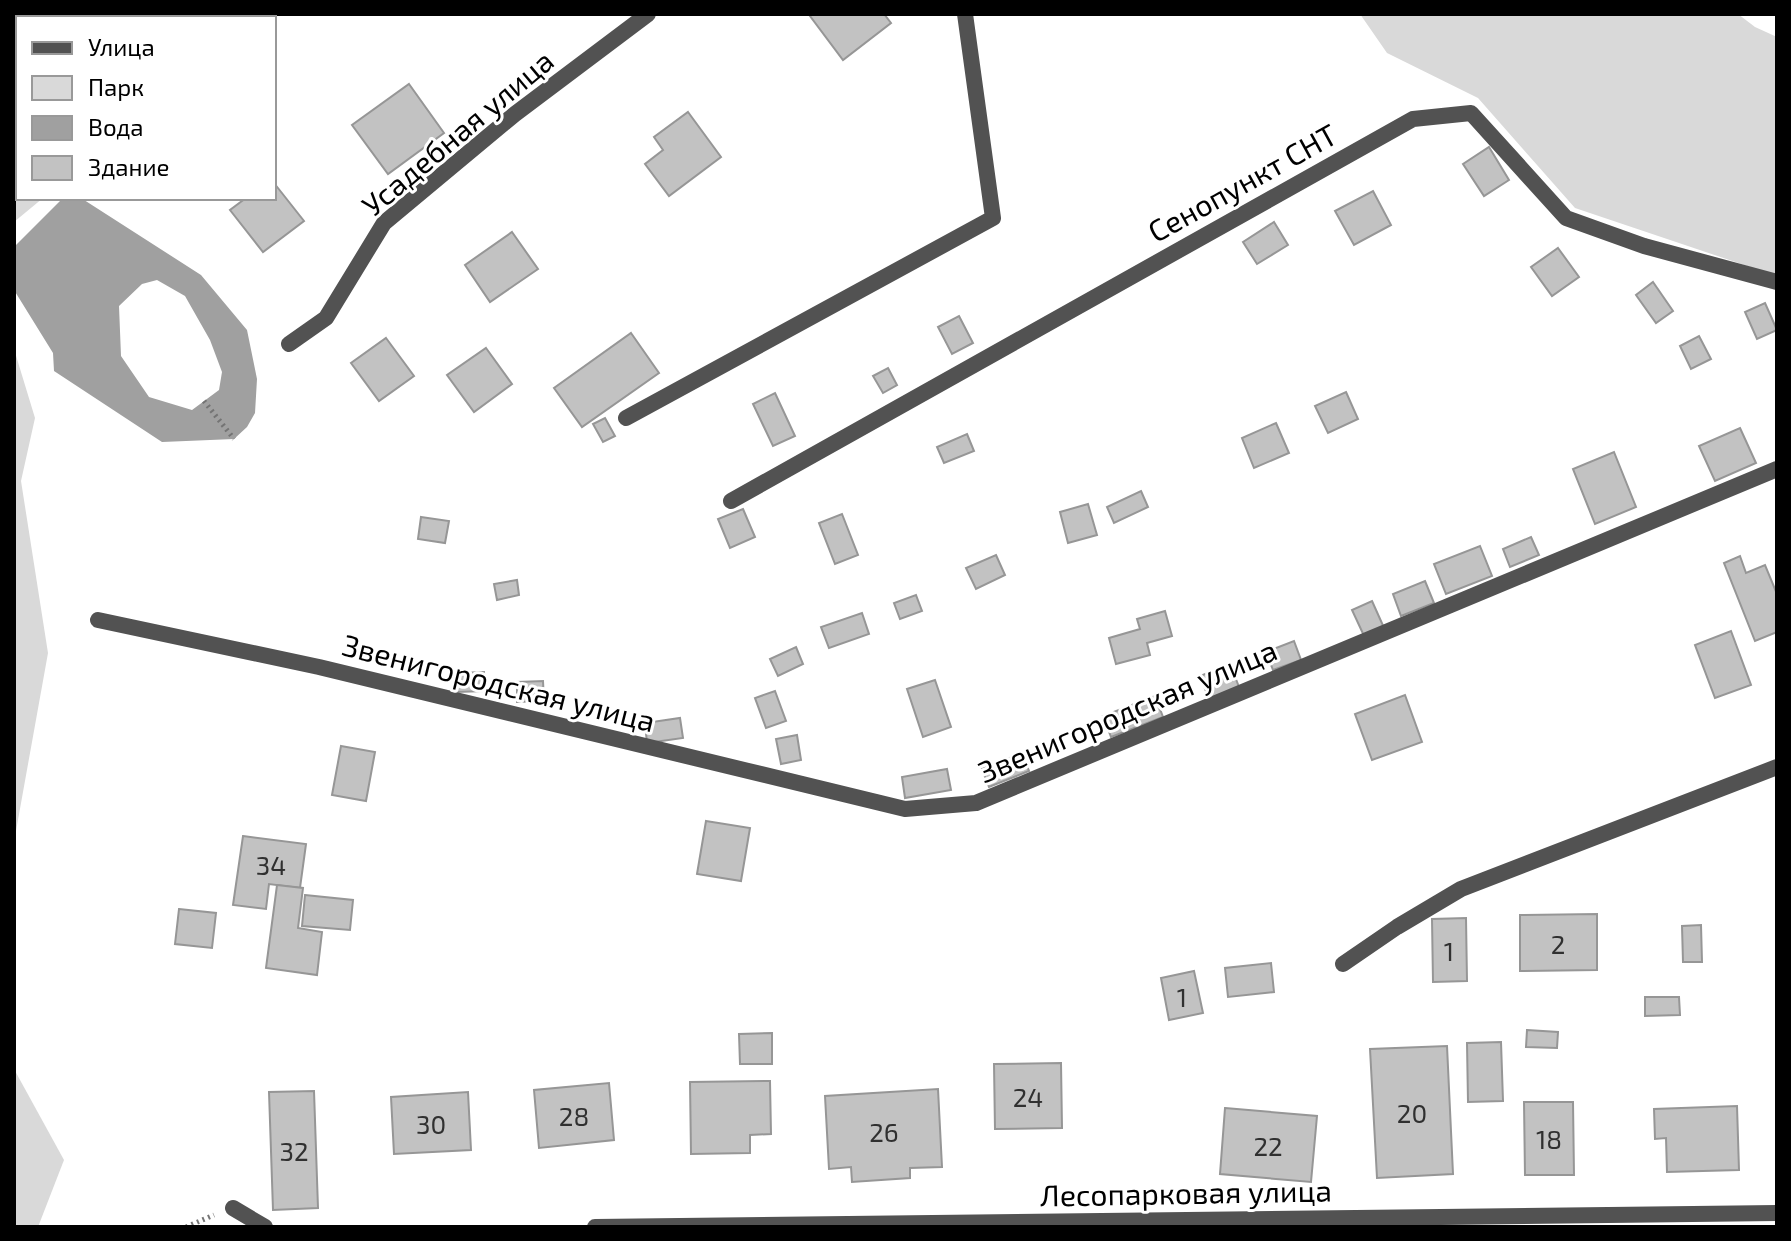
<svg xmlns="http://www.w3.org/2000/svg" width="1791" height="1241" viewBox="0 0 1791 1241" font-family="'Exo 2',sans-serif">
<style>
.green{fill:#d9d9d9}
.water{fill:#a0a0a0;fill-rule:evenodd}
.building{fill:#c2c2c2;stroke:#969696;stroke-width:2}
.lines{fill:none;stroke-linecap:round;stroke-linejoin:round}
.path{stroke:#747474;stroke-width:5;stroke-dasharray:2 4;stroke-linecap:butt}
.lane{stroke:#525252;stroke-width:16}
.street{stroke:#525252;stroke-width:16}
.labels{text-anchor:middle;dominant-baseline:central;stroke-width:6;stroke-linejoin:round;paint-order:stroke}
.number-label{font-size:26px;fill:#303030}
.street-label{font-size:30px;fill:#000;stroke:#fff}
</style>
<rect width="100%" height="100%" fill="#fff"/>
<g class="green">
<polygon points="14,14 91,14 84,18 18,18 18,198 43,198 14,222"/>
<polygon points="1360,14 1738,14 1755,27 1777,37 1777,276 1575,208 1478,98 1387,53"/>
<polygon points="14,349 35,418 21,481 48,653 14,842"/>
<polygon points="14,1069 64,1160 38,1227 14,1227"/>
</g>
<path class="water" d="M63 198H81L201 275 247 330 257 379 255 413 247 427 234 439 162 442 54 371 53 353 14 290V247ZM157 280 185 296 210 340 222 372 219 390 192 410 149 397 121 356 119 306 142 284Z"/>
<g class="building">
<polygon points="197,14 228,14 223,18 200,18"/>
<polygon points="813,14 884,14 891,23 843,60 810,16"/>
<polygon points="409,84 444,133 388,174 352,125"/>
<polygon points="688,112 721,157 669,196 645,164 663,150 654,137"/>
<polygon points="1489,147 1509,180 1484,196 1463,164"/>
<polygon points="274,183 304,221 263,252 230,210 246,198 274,198"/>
<polygon points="1373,191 1391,225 1354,245 1335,211"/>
<polygon points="1274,222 1288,245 1257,264 1243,242"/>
<polygon points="512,232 538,269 490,302 465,265"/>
<polygon points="1558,248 1579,277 1552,296 1531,267"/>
<polygon points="1653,282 1673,311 1656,323 1636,295"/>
<polygon points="1765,303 1777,330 1757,339 1745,312"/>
<polygon points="959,316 973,343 952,354 938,327"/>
<polygon points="631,333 659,373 582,427 554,388"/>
<polygon points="1699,336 1711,359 1691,369 1680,346"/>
<polygon points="386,338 414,376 379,401 351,363"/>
<polygon points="486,348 512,384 474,412 447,375"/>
<polygon points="888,368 897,385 883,393 873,376"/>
<polygon points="1346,392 1358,419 1328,433 1315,406"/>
<polygon points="775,393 795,436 773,446 753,404"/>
<polygon points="605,418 615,436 603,442 593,424"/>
<polygon points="1276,423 1289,453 1254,468 1242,438"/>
<polygon points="1740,428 1756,463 1715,481 1699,446"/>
<polygon points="967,434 974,451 944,463 937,447"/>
<polygon points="1614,452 1636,507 1595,524 1573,469"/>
<polygon points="1141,491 1148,507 1114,523 1107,507"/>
<polygon points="1088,504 1097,535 1068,543 1060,512"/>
<polygon points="743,509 755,537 730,548 718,519"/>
<polygon points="842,514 858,555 835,564 819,523"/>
<polygon points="421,517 449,521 445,543 418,539"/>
<polygon points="1531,537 1539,555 1510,567 1503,549"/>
<polygon points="1480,546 1492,576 1446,594 1434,564"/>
<polygon points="996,555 1005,575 976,589 966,568"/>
<polygon points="1740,556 1746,573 1765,565 1777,594 1777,632 1755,641 1724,563"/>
<polygon points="517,580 519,595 497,600 494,584"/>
<polygon points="1425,581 1434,603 1401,616 1393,594"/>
<polygon points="916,595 922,611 900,619 894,603"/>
<polygon points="1372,601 1385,630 1365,638 1352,610"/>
<polygon points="1165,611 1172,636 1147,643 1150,655 1116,664 1109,638 1140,629 1137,619"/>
<polygon points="862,613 869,634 829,648 821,627"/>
<polygon points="1731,631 1751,685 1715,698 1695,645"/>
<polygon points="1294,641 1301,660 1273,670 1266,652"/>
<polygon points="796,647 803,664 778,676 770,659"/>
<polygon points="1230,664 1239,687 1209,699 1200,676"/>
<polygon points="484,672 485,691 457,692 457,673"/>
<polygon points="935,680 951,727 923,737 907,689"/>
<polygon points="543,681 544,701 517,702 517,682"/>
<polygon points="775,691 786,721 766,728 755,698"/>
<polygon points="1405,695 1422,742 1372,760 1355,714"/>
<polygon points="1155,696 1163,717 1111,737 1103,716"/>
<polygon points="680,718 683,738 647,743 645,723"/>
<polygon points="797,735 801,760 781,764 776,739"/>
<polygon points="341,746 375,752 366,801 332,795"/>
<polygon points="1022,753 1029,771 989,787 982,769"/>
<polygon points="947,769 951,790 905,798 902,777"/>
<polygon points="706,821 750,828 741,881 697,874"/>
<polygon points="243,836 306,844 300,888 269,884 266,909 233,905"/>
<polygon points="277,885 303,888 298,928 322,932 317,975 266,968"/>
<polygon points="305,895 353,900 350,930 302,926"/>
<polygon points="179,909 216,913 212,948 175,944"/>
<polygon points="1597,914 1597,970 1520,971 1520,915"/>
<polygon points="1466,918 1467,981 1433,982 1432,919"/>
<polygon points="1701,925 1702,962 1683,962 1682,926"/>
<polygon points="1271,963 1274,992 1228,997 1225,968"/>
<polygon points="1194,971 1203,1013 1169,1020 1161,978"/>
<polygon points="1645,997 1679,997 1680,1015 1645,1016"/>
<polygon points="1527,1030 1558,1032 1557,1048 1526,1047"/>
<polygon points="772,1033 772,1064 740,1064 739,1034"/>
<polygon points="1501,1042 1503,1101 1468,1102 1467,1043"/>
<polygon points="1447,1046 1453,1174 1377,1178 1370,1049"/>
<polygon points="1061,1063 1062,1128 995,1129 994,1064"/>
<polygon points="770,1081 771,1134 750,1135 750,1153 691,1154 690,1082"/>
<polygon points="609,1083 614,1140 539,1148 534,1090"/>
<polygon points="938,1089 942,1167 910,1168 910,1178 852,1182 851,1167 829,1169 825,1096"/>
<polygon points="314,1091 318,1208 273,1210 269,1092"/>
<polygon points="468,1092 471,1150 394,1154 391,1097"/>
<polygon points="1524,1102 1573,1102 1574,1175 1525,1175"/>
<polygon points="1737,1106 1739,1170 1667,1172 1666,1138 1655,1139 1654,1109"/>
<polygon points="1225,1108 1317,1116 1311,1182 1220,1174"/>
</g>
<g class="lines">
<g class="path">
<polyline points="204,401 234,439"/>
<polyline points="186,1227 214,1215"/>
</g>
<g class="lane">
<polyline points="626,418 993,218 965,14"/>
<polyline points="731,501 1413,119 1471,113 1566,218 1644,246 1777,282"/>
<polyline points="1343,964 1397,927 1461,889 1777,767"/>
</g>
<g class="street">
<polyline points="289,344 326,318 384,223 515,114 648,14"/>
<polyline points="98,620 319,667 905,809 976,803 1777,469"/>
<polyline points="233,1208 265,1227"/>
<polyline points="595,1227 1777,1213"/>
</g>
</g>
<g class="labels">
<g class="number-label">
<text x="271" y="864">34</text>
<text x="1558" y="943">2</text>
<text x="1449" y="950">1</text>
<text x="1182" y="996">1</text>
<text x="1028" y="1096">24</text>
<text x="1412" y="1112">20</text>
<text x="574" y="1115">28</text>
<text x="431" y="1123">30</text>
<text x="884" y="1131">26</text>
<text x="1549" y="1138">18</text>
<text x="1268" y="1145">22</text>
<text x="294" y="1150">32</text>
</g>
<g class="street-label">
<text transform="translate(457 132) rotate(-40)">Усадебная улица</text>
<text transform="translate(1242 182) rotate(-29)">Сенопункт СНТ</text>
<text transform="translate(499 682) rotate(14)">Звенигородская улица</text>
<text transform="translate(1127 710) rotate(-23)">Звенигородская улица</text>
<text transform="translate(1186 1192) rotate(-1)">Лесопарковая улица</text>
</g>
</g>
<rect width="1791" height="1241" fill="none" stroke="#000000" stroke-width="32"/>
<rect x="16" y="16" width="260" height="184" fill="#ffffff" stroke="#999999" stroke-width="2"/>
<rect x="32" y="42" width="40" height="12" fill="#525252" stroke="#999999" stroke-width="2"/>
<text x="88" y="56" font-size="24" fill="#000000">Улица</text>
<rect x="32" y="76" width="40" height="24" fill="#d9d9d9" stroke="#999999" stroke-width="2"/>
<text x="88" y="96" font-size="24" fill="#000000">Парк</text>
<rect x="32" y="116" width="40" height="24" fill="#a0a0a0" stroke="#999999" stroke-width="2"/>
<text x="88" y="136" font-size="24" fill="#000000">Вода</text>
<rect x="32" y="156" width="40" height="24" fill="#c2c2c2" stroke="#999999" stroke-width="2"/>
<text x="88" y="176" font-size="24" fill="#000000">Здание</text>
</svg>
